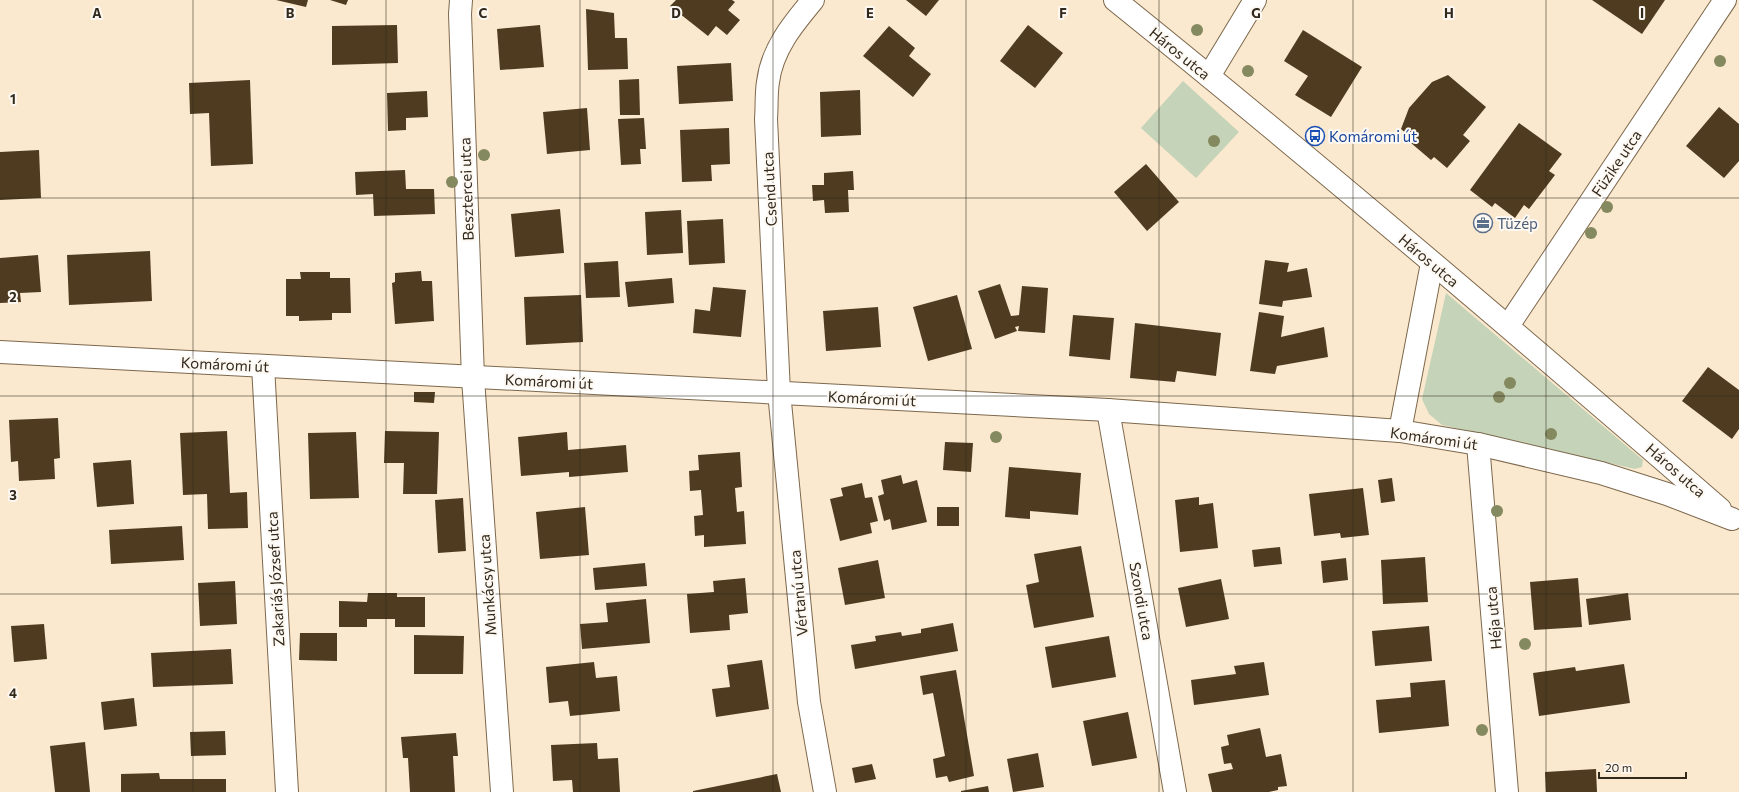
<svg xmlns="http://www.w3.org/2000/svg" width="1739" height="792" viewBox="0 0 1739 792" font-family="Commissioner,sans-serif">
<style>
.green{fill:#c5d4b8}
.building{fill:#4f3c20}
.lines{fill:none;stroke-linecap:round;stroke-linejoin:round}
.minor-casing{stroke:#7d684c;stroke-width:24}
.minor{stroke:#fff;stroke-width:22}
.tree{fill:#858960}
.grid{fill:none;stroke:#32291d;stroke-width:1;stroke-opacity:0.55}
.labels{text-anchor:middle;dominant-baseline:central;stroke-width:4;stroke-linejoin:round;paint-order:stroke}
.street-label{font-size:15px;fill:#32291d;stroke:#fdf8f2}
.transit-label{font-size:15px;fill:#164399;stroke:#fdf8f2;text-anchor:start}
.service-label{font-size:15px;fill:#4e5e75;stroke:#fdf8f2;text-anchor:start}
.grid-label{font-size:13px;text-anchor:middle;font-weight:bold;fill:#32291d;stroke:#fdf8f2;stroke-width:4;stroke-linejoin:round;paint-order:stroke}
</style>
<rect width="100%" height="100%" fill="#fbe9cf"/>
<g class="green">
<polygon points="1183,81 1239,132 1196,178 1141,128"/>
<polygon points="1446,293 1643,460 1642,467 1635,469 1442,425 1429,414 1422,399"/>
</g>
<g class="building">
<polygon points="276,0 308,0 306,7"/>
<polygon points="330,0 348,0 346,5"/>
<polygon points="676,0 732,0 735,2 728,10 740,20 727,35 716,26 708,36 670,6"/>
<polygon points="906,0 939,0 926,16"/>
<polygon points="1592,0 1665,0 1642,34"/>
<polygon points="586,9 614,13 615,38 627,38 628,69 588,70"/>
<polygon points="397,25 398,63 332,65 332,26"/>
<polygon points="540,25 544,67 500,70 497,29"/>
<polygon points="1028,25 1063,53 1035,88 1000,61"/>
<polygon points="889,26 915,48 909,56 931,74 913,97 863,56"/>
<polygon points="1303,30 1362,67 1331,117 1295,95 1308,76 1284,61"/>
<polygon points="731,63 733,101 679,104 677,66"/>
<polygon points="1448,75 1486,107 1463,135 1470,141 1447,168 1434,157 1431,160 1411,143 1414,140 1401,129 1409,108 1432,82"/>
<polygon points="639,79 640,115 620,115 619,80"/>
<polygon points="250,80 253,164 211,166 209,113 190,114 189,83"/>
<polygon points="860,90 861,135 821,137 820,92"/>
<polygon points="427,91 428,117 406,118 406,130 388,131 387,93"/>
<polygon points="1719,107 1739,124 1739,161 1724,178 1686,146"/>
<polygon points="587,108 590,150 547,154 543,112"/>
<polygon points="644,118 646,149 640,149 641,164 621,165 618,119"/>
<polygon points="1519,123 1562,154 1549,171 1555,175 1529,209 1524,205 1515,218 1495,203 1492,207 1470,190"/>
<polygon points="729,128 730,164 711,165 712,181 682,182 680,130"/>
<polygon points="39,150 41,198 0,200 0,152"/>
<polygon points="1146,164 1179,202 1147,231 1114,192"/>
<polygon points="405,170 406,189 434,189 435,214 374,216 373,194 356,195 355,172"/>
<polygon points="853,171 854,190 848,190 849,212 825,213 824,200 813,201 812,185 824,185 824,173"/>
<polygon points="560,209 564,253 515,257 511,214"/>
<polygon points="681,210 683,253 647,255 645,212"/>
<polygon points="723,219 725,263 689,265 687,221"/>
<polygon points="150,251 152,301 69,305 67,255"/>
<polygon points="38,255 41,292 20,293 21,302 0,303 0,258"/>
<polygon points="1265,260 1289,263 1287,272 1307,268 1312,297 1283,301 1282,307 1259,304"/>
<polygon points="618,261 620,297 586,298 584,263"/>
<polygon points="421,271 422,281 432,281 434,321 395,324 392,283 395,282 395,273"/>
<polygon points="300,272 330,272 330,278 350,278 351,313 332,313 332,320 299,321 299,316 286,316 286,279 301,279"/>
<polygon points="672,278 674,303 628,307 625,282"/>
<polygon points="1000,284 1011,316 1019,315 1022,286 1048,288 1045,333 1018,331 1019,326 1015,327 1017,331 995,339 978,291"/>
<polygon points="713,287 746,290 741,337 693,333 695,309 710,311"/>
<polygon points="581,295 583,342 526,345 524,297"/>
<polygon points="957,295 972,349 928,361 913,307"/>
<polygon points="878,307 881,347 826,351 823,311"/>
<polygon points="1259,312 1284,316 1281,337 1324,327 1328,357 1277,366 1275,374 1250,371"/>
<polygon points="1073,315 1114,318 1110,360 1069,356"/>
<polygon points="1135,323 1221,333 1216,376 1177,371 1175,382 1130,378"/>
<polygon points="1708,367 1739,390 1739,429 1732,439 1682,401"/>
<polygon points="414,392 435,392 434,403 414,402"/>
<polygon points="58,418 60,458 54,459 55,479 19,481 18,461 11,462 9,420"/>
<polygon points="227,431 230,493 247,492 248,528 208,529 207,494 183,495 180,433"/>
<polygon points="385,431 439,432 437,494 403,494 404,463 384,463"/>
<polygon points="356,432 359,498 310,499 308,433"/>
<polygon points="567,432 568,450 626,445 628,472 569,477 569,472 521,476 518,437"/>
<polygon points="945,442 973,443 971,472 943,470"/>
<polygon points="740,452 742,487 735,488 737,512 744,511 746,544 704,547 704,535 695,536 694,516 703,515 701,490 690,491 689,471 699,470 698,455"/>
<polygon points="131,460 134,504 97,507 93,463"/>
<polygon points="1009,467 1081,473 1078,515 1030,511 1030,519 1005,517"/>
<polygon points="901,475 903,484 917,480 927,522 892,530 890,519 884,521 878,496 884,494 881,480"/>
<polygon points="1392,478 1395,501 1381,503 1378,480"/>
<polygon points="862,483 865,498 872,497 878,521 870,523 872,533 840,541 830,499 843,496 841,488"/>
<polygon points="1363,488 1369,535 1341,538 1340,533 1314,536 1309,494"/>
<polygon points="1199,497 1199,505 1213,503 1218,548 1180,552 1175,500"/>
<polygon points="463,498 466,551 438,553 435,500"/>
<polygon points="585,507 589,555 540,559 536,512"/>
<rect x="937" y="507" width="22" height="19"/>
<polygon points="182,526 184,560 111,564 109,530"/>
<polygon points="1081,546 1094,617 1034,628 1026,585 1039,582 1034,554"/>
<polygon points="1280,547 1282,564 1254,567 1252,550"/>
<polygon points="1425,557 1428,602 1383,604 1381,560"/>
<polygon points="1346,558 1348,580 1323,583 1321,561"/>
<polygon points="878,560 885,598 845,605 838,568"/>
<polygon points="645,563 647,586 595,590 593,568"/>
<polygon points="745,578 748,613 729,615 730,630 690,633 687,594 714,592 713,581"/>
<polygon points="1578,578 1582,627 1534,630 1530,582"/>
<polygon points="1221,579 1229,619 1186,627 1178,588"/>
<polygon points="235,581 237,624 200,626 198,583"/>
<polygon points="368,593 397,593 397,597 425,597 425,627 395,627 395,619 367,619 367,627 339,627 339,601 367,602"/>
<polygon points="1628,593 1631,620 1589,625 1586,599"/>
<polygon points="646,599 650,643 582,649 580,624 608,622 606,603"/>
<polygon points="953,623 958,651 855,669 851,645 876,641 875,636 901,632 902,636 921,633 921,629"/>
<polygon points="44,624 47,659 14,662 11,626"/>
<polygon points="1429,626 1432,661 1375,666 1372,631"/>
<polygon points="300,633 337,633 337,661 299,660"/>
<polygon points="414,635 464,636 463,674 414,674"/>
<polygon points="1109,636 1116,677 1052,688 1045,647"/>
<polygon points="231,649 233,684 153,687 151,653"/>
<polygon points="762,660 769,709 716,717 712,689 730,687 727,665"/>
<polygon points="594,662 596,678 617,676 620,711 570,716 568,701 549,703 546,667"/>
<polygon points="1264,662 1269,695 1194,705 1191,680 1236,674 1234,666"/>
<polygon points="1624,664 1630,703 1539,716 1533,673 1575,667 1576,671"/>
<polygon points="956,670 974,776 949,782 947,776 936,778 933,759 945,756 933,693 923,695 920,676"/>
<polygon points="1445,680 1449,726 1379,733 1376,700 1411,697 1410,683"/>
<polygon points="134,698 137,726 104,730 101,702"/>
<polygon points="1128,712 1137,758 1092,766 1083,721"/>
<polygon points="1260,728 1266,757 1281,754 1287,786 1278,787 1278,790 1269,792 1212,792 1208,774 1233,769 1231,763 1224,764 1221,747 1229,745 1227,735"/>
<polygon points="225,731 226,755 191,756 190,732"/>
<polygon points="456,733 458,756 453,756 455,792 410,792 408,758 403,758 401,737"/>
<polygon points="85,742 90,792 55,792 50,746"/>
<polygon points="597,743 598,759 618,758 620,792 573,792 572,780 553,781 551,745"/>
<polygon points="1038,753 1044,787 1013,792 1007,759"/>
<polygon points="872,764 876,779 855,783 852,768"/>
<polygon points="1596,769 1597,792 1546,792 1545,772"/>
<polygon points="159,773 160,779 226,779 226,792 121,792 121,774"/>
<polygon points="777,774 781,792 693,792 693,791"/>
<polygon points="988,786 989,792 961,792 961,791"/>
</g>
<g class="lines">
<g class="minor-casing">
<g id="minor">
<polyline points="461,0 460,14 473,378 502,792"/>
<path d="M813 0C793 24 772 49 768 82 766 94 767 107 766 119L779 392 809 702 825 792"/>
<path d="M1115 0C1320 165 1521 337 1720 509"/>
<polyline points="1209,76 1255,0"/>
<polyline points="1508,326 1725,0"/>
<polyline points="0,352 1108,410 1400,431 1478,444 1601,473 1667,494 1732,519"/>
<polyline points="263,366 287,792"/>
<polyline points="1108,410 1175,792"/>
<polyline points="1400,431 1432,263"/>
<polyline points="1478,444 1507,792"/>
</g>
</g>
<use href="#minor" class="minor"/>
</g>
<g class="tree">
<circle cx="1197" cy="30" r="6"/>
<circle cx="1720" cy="61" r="6"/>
<circle cx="1248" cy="71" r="6"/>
<circle cx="1214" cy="141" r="6"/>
<circle cx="484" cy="155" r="6"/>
<circle cx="452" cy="182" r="6"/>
<circle cx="1607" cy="207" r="6"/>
<circle cx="1591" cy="233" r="6"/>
<circle cx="1510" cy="383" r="6"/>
<circle cx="1499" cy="397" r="6"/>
<circle cx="1551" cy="434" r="6"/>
<circle cx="996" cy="437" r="6"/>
<circle cx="1497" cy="511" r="6"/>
<circle cx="1525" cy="644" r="6"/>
<circle cx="1482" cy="730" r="6"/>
</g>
<path class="grid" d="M193 0V792M386 0V792M580 0V792M773 0V792M966 0V792M1159 0V792M1353 0V792M1546 0V792M0 198H1739M0 396H1739M0 594H1739"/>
<defs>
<g id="bus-ring" transform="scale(1)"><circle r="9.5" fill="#fdf8f2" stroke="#1a4fb4" stroke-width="1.5"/><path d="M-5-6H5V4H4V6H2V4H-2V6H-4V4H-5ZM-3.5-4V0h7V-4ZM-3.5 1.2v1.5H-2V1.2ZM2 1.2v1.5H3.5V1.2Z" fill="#1a4fb4"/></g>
<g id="office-ring" transform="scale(1)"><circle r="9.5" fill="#fdf8f2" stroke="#5c6f8a" stroke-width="1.5"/><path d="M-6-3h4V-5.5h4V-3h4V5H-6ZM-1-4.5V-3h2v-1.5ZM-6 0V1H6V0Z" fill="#5c6f8a"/></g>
</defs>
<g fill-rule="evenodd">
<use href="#bus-ring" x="1315" y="136"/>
<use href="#office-ring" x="1483" y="223"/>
</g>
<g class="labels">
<g class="street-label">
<text transform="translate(1180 53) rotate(39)">Háros utca</text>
<text transform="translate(1616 163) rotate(-56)">Füzike utca</text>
<text transform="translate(466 189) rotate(-92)">Besztercei utca</text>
<text transform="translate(769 189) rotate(-93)">Csend utca</text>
<text transform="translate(1429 260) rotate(40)">Háros utca</text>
<text transform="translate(225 364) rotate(3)">Komáromi út</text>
<text transform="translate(549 381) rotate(3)">Komáromi út</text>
<text transform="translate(872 398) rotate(3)">Komáromi út</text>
<text transform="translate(1434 438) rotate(8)">Komáromi út</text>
<text transform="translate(1676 470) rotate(41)">Háros utca</text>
<text transform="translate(275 579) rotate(-93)">Zakariás József utca</text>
<text transform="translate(487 585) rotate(-94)">Munkácsy utca</text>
<text transform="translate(798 593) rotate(-95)">Vértanú utca</text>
<text transform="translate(1142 601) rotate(80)">Szondi utca</text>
<text transform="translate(1493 618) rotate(-95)">Héja utca</text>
</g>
<g class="transit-label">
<text x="1329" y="136">Komáromi út</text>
</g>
<g class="service-label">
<text x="1497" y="223">Tüzép</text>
</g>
</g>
<g class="grid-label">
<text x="97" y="18">A</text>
<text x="290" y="18">B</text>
<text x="483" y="18">C</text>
<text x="676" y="18">D</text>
<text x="870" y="18">E</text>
<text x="1063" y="18">F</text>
<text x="1256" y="18">G</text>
<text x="1449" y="18">H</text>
<text x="1642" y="18">I</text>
<text x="13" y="104">1</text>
<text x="13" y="302">2</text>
<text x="13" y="500">3</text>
<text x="13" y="698">4</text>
</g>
<path d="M1599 772v6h87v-6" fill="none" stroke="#32291d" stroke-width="2"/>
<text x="1605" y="772" font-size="12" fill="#32291d" stroke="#fdf8f2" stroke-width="3" paint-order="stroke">20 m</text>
</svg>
